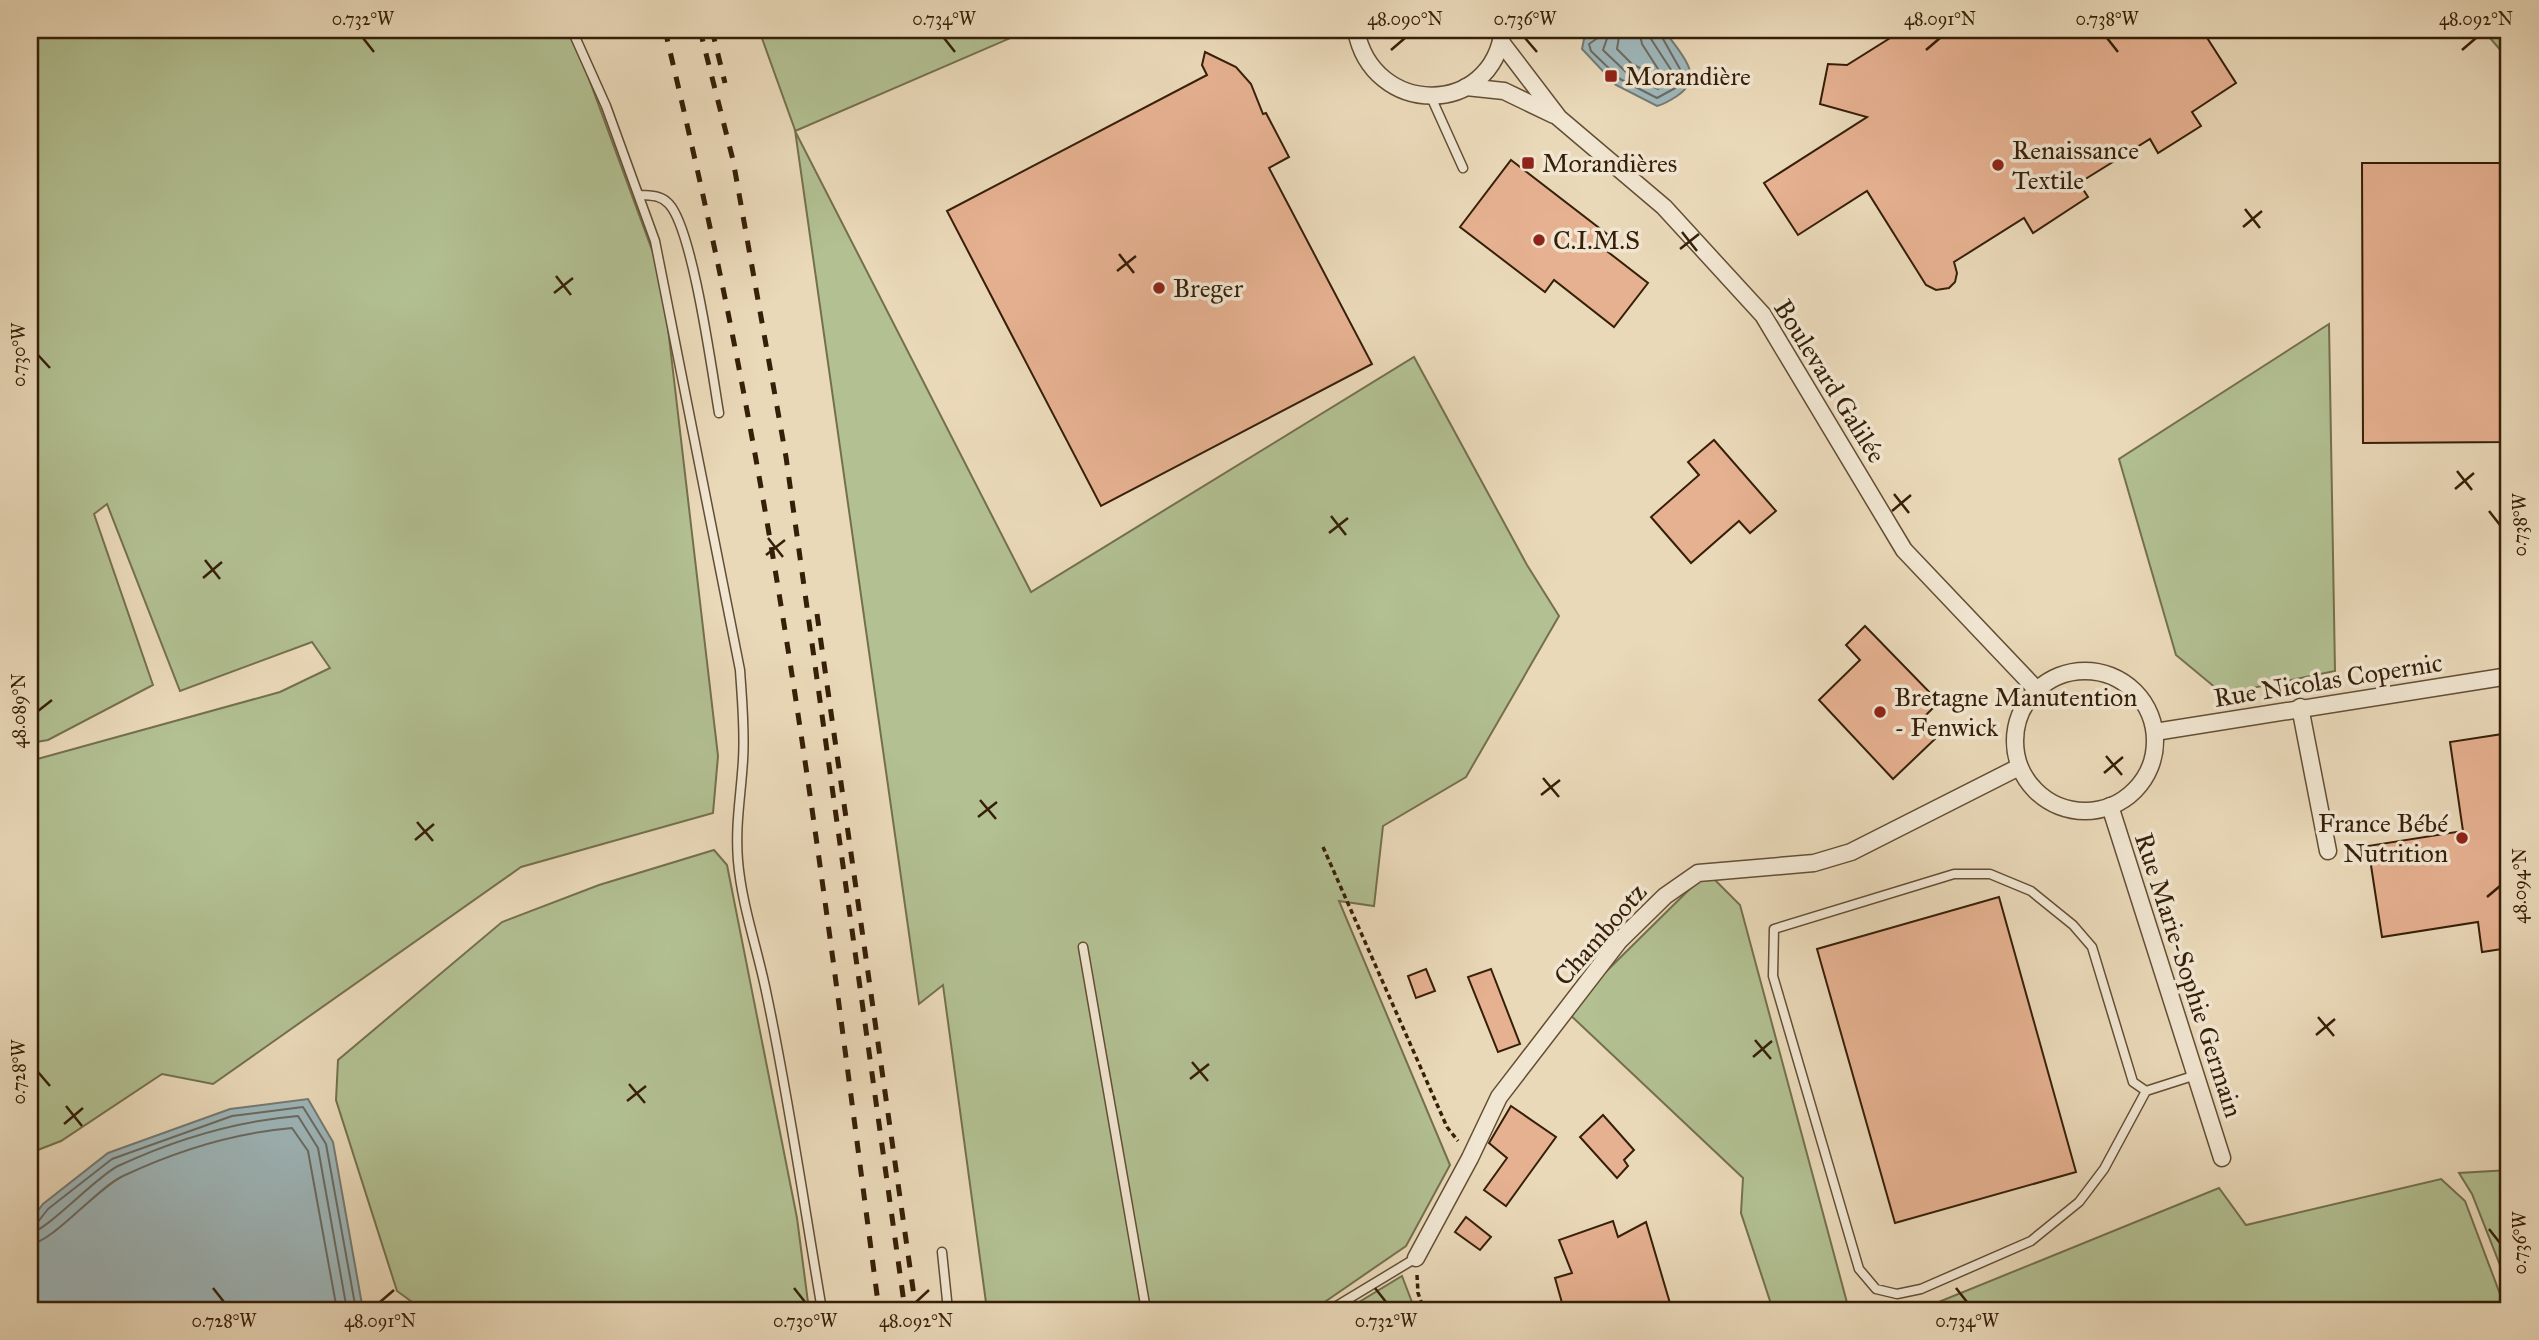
<svg xmlns="http://www.w3.org/2000/svg" width="2539" height="1340" viewBox="0 0 2539 1340" font-family="'IM FELL Great Primer',serif">
<style>
.green{fill:#b2c092;stroke:#74704d;stroke-width:2}
.water{fill:#9eb7bb;stroke:#747a73;stroke-width:2}
.lines{fill:none;stroke-linecap:round;stroke-linejoin:round}
.shore{stroke:#6a6b62;stroke-width:2}
.building{fill:#e6b191;stroke:#361f08;stroke-width:2}
.lane-casing{stroke:#634e34;stroke-width:11}
.street-casing{stroke:#634e34;stroke-width:19}
.path{stroke:#361f08;stroke-width:3.5;stroke-dasharray:5 3.5;stroke-linecap:butt}
.lane{stroke:#f1e6d2;stroke-width:8}
.street{stroke:#f1e6d2;stroke-width:16}
.rail{stroke:#361f08;stroke-width:5;stroke-dasharray:12 12;stroke-linecap:butt}
.ticks{fill:none;stroke:#361f08;stroke-width:2.5}
.poi-dot{fill:#8f2418;stroke:#f1e6d2;stroke-width:2.5}
.labels{text-anchor:middle;dominant-baseline:central;stroke-width:7;stroke-linejoin:round;paint-order:stroke}
.poi-label{font-size:26px;fill:#361f08;stroke:#f1e6d2;text-anchor:start}
.street-label{font-size:26px;fill:#361f08;stroke:#f1e6d2}
.neatline{fill:none;stroke:#361f08;stroke-width:2.5}
.ticks-label{font-size:18px;text-anchor:middle;fill:#361f08}
</style>
<rect width="100%" height="100%" fill="#ead9b9"/>
<filter id="stains"><feTurbulence type="fractalNoise" baseFrequency=".00286" numOctaves="4"/><feColorMatrix values="0 0 0 0 .2 0 0 0 0 .09 0 0 0 0 .02 0 0 0 .5 -.17"/></filter>
<radialGradient id="worn" r=".72"><stop offset=".6" stop-color="#630" stop-opacity="0"/><stop offset="1" stop-color="#630" stop-opacity=".3"/></radialGradient>
<g class="green">
<polygon points="30,30 571,30 662,277 718,756 713,813 521,867 213,1084 162,1074 61,1141 30,1153 30,761 280,692 330,668 312,642 180,691 107,504 94,514 153,685 48,740 30,743"/>
<polygon points="759,30 1029,30 795,131 1031,592 1414,357 1527,565 1559,616 1466,777 1383,826 1374,906 1339,901 1450,1165 1406,1246 1313,1310 987,1310 943,985 919,1004 795,130"/>
<polygon points="2483,30 2509,30 2509,100 2503,53"/>
<polygon points="2329,324 2335,671 2223,694 2176,655 2119,459"/>
<polygon points="714,850 727,865 797,1218 809,1310 423,1310 397,1291 336,1100 338,1060 502,922 599,885"/>
<polygon points="1707,872 1740,905 1849,1310 1773,1310 1741,1213 1743,1178 1566,1011"/>
<polygon points="2509,1170 2509,1288 2472,1194 2459,1173"/>
<polygon points="2441,1179 2465,1201 2506,1310 1919,1310 2219,1188 2246,1225"/>
<polygon points="1402,1276 1415,1310 1346,1310"/>
</g>
<g class="water">
<path d="M1602 30H1664C1679 52 1707 76 1677 96 1671 100 1665 104 1657 106L1616 85 1582 49 1584 39Z"/>
<polygon points="308,1099 333,1142 363,1310 37,1310 30,1296 30,1221 43,1204 108,1153 230,1109"/>
</g>
<g class="lines">
<g class="shore">
<polyline points="1601,30 1599,37 1589,44 1591,51 1620,79 1657,98 1679,86 1685,78 1658,30"/>
<polyline points="1610,30 1603,50 1626,72 1658,89 1675,76 1651,39 1650,30"/>
<polyline points="1620,30 1617,49 1632,64 1658,77 1660,72 1642,44 1639,30"/>
<polyline points="30,1225 37,1223 48,1209 112,1159 232,1116 303,1107 326,1144 356,1310"/>
<path d="M30 1233C44 1233 97 1176 118 1166 174 1140 237 1121 298 1116L318 1148 347 1310"/>
<path d="M30 1244C52 1243 97 1188 123 1176 176 1151 235 1133 292 1128L308 1151 337 1310"/>
</g>
</g>
<g class="building">
<polygon points="1903,30 2202,30 2236,83 2192,112 2201,126 2158,153 2150,139 2079,183 2088,197 2033,233 2024,218 1954,262 1957,273 1955,282 1949,288 1936,290 1926,285 1867,191 1798,235 1764,183 1867,117 1820,104 1828,64 1847,65"/>
<polygon points="1205,52 1236,67 1251,84 1263,114 1266,113 1289,157 1269,168 1372,364 1101,506 947,211 1207,75 1202,65"/>
<polygon points="1511,160 1607,234 1599,245 1648,283 1614,327 1554,280 1545,292 1460,227"/>
<polygon points="2362,163 2509,163 2509,442 2363,443"/>
<polygon points="1714,440 1776,511 1750,533 1739,521 1691,563 1651,517 1699,475 1688,462"/>
<polygon points="1865,626 1939,702 1920,721 1936,738 1893,779 1819,700 1860,660 1846,645"/>
<polygon points="2509,733 2509,948 2482,952 2478,922 2382,937 2368,846 2463,831 2450,742"/>
<polygon points="1999,897 2076,1172 1895,1223 1817,949"/>
<polygon points="1426,969 1435,991 1416,998 1408,976"/>
<polygon points="1491,969 1520,1044 1498,1052 1468,977"/>
<polygon points="1511,1106 1556,1137 1506,1206 1484,1190 1507,1158 1489,1143"/>
<polygon points="1603,1115 1634,1150 1624,1160 1628,1166 1617,1178 1580,1137"/>
<polygon points="1466,1217 1491,1237 1480,1250 1455,1232"/>
<polygon points="1613,1221 1618,1237 1646,1222 1672,1310 1564,1310 1555,1278 1572,1273 1559,1240"/>
</g>
<g class="lines">
<g class="lane-casing">
<g id="lane">
<path d="M572 30 606 106 655 241 740 670C742 700 745 730 743 760 741 795 735 825 738 861 742 907 758 950 767 996 789 1100 804 1205 822 1310"/>
<polyline points="1431,97 1463,168"/>
<path d="M640 195C652 196 661 195 669 204 693 230 712 372 719 413"/>
<polyline points="1083,947 1146,1310"/>
<polyline points="2146,1091 2133,1082 2092,947 2073,925 2031,891 1990,874 1954,874 1774,929 1773,976 1859,1269 1876,1289 1897,1294 1921,1289 2031,1241 2079,1202 2104,1169 2146,1091 2196,1075"/>
<polyline points="942,1252 948,1310"/>
<polyline points="1330,1310 1416,1258"/>
</g>
</g>
<g class="street-casing">
<g id="street">
<path d="M1356 30C1372 117 1492 118 1503 30"/>
<polyline points="1501,42 1559,118 1664,207 1763,315 1904,550 2036,689"/>
<polyline points="1466,87 1504,91 1554,115"/>
<circle cx="2085" cy="741" r="70"/>
<polyline points="2300,707 2328,851"/>
<polyline points="2155,732 2509,676"/>
<polyline points="2110,806 2222,1158"/>
<polyline points="1416,1258 1470,1158 1499,1097 1619,941 1665,896 1698,873 1814,863 1851,852 2019,767"/>
</g>
</g>
<g class="path">
<polyline points="1323,847 1447,1127 1458,1141"/>
<polyline points="1417,1275 1418,1293 1424,1310"/>
</g>
<use href="#lane" class="lane"/>
<use href="#street" class="street"/>
<g class="rail">
<path d="M665 30C694 153 722 276 745 400 802 701 839 1006 879 1310"/>
<polyline points="700,30 733,160 786,457 905,1310"/>
<polyline points="712,30 725,83"/>
<polyline points="817,614 916,1310"/>
</g>
</g>
<path class="ticks" d="M363 38 374 52M944 38 955 52M1525 38 1537 52M2107 38 2118 52M1391 50 1405 38M1926 50 1940 38M2462 50 2476 38M2245 209 2260 228M2243 227 2262 211M1682 232 1697 251M1680 249 1699 234M1119 254 1134 273M1117 271 1136 256M556 276 571 295M554 293 573 278M38 355 50 368M2457 471 2472 490M2455 489 2474 473M1894 494 1909 513M1892 511 1911 495M2489 511 2500 525M1331 516 1346 535M1329 533 1348 518M768 538 783 557M766 555 785 540M205 560 220 579M203 578 222 562M38 711 52 700M2106 756 2122 775M2104 773 2123 757M1543 778 1559 797M1541 795 1560 780M980 800 996 819M978 817 997 802M417 822 433 841M415 840 434 824M2487 897 2500 886M2318 1017 2334 1036M2316 1035 2335 1019M1755 1040 1771 1059M1753 1057 1772 1041M1192 1062 1208 1081M38 1072 50 1086M1190 1079 1209 1064M629 1084 645 1103M627 1101 646 1086M66 1106 82 1126M64 1124 83 1108M2489 1229 2500 1243M213 1288 224 1302M794 1288 805 1302M1375 1288 1386 1302M1956 1288 1967 1302M380 1302 394 1290M916 1302 929 1290"/>
<g class="poi-dot">
<rect x="1604" y="69" width="14" height="14" rx="3.5"/>
<rect x="1521" y="156" width="14" height="14" rx="3.5"/>
<circle cx="1998" cy="165" r="7"/>
<circle cx="1539" cy="240" r="7"/>
<circle cx="1159" cy="288" r="7"/>
<circle cx="1880" cy="712" r="7"/>
<circle cx="2462" cy="838" r="7"/>
</g>
<g class="labels">
<g class="poi-label">
<text x="1625" y="76">Morandière</text>
<text x="2012" y="150">Renaissance<tspan x="2012" dy="30">Textile</tspan></text>
<text x="1542" y="163">Morandières</text>
<text x="1553" y="240">C.I.M.S</text>
<text x="1173" y="288">Breger</text>
<text x="1894" y="697">Bretagne Manutention<tspan x="1894" dy="30">- Fenwick</tspan></text>
<text x="2448" y="823" text-anchor="end">France Bébé<tspan x="2448" dy="30">Nutrition</tspan></text>
</g>
<g class="street-label">
<text transform="translate(1830 381) rotate(58)">Boulevard Galilée</text>
<text transform="translate(2328 680) rotate(-9)">Rue Nicolas Copernic</text>
<text transform="translate(1600 934) rotate(-49)">Chambootz</text>
<text transform="translate(2189 975) rotate(72)">Rue Marie-Sophie Germain</text>
</g>
</g>
<rect width="2539" height="1340" fill="none" stroke="#ead9b9" stroke-width="77"/>
<rect x="38" y="38" width="2462" height="1264" class="neatline"/>
<g class="ticks-label">
<text x="363" y="25">0.732°W</text>
<text x="944" y="25">0.734°W</text>
<text x="1405" y="25">48.090°N</text>
<text x="1525" y="25">0.736°W</text>
<text x="1940" y="25">48.091°N</text>
<text x="2107" y="25">0.738°W</text>
<text x="2476" y="25">48.092°N</text>
<text transform="translate(19 355) rotate(-90)" y="6">0.730°W</text>
<text transform="translate(2520 525) rotate(-90)" y="6">0.738°W</text>
<text transform="translate(19 711) rotate(-90)" y="6">48.089°N</text>
<text transform="translate(2520 886) rotate(-90)" y="6">48.094°N</text>
<text transform="translate(19 1072) rotate(-90)" y="6">0.728°W</text>
<text transform="translate(2520 1243) rotate(-90)" y="6">0.736°W</text>
<text x="224" y="1327">0.728°W</text>
<text x="380" y="1327">48.091°N</text>
<text x="805" y="1327">0.730°W</text>
<text x="916" y="1327">48.092°N</text>
<text x="1386" y="1327">0.732°W</text>
<text x="1967" y="1327">0.734°W</text>
</g>
<rect width="100%" height="100%" filter="url(#stains)"/>
<rect width="100%" height="100%" fill="url(#worn)"/>
</svg>
